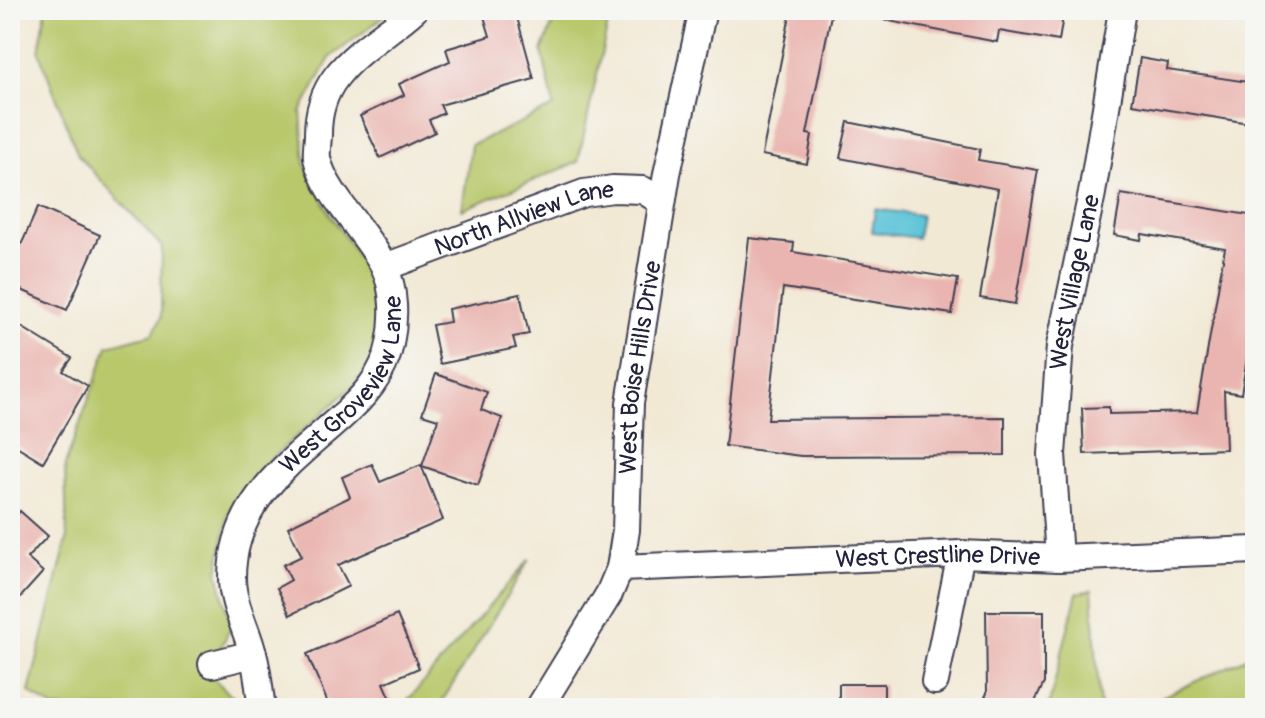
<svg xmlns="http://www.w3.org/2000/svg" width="1265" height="718" viewBox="0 0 1265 718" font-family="Pangolin,sans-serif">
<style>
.green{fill:#b8c86a;stroke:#6d7552;stroke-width:2}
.water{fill:#5cc4d8;stroke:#3f738a;stroke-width:2}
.building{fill:#eab5b0}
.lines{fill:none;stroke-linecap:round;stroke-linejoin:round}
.street-casing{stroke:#414052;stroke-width:30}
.street{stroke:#fff;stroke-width:26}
.labels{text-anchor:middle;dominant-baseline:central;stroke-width:7;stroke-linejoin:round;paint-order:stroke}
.street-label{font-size:24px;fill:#22223b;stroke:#f6f6f2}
</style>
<rect width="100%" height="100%" fill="#f6f6f2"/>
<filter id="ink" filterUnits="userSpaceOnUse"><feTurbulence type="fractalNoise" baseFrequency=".0125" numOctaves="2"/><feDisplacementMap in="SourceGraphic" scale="16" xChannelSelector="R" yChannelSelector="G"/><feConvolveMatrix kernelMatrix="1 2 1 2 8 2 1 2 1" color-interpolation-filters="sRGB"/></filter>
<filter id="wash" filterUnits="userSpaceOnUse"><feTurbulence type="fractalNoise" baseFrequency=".006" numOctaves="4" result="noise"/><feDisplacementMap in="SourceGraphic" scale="32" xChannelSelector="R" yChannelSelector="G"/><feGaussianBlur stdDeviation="1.8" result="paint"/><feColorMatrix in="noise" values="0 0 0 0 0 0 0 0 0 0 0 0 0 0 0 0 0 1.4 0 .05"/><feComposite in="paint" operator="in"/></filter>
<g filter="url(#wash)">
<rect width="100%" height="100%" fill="#f2e9d5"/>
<g class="green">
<polygon points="46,10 392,10 330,58 301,112 305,164 331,216 371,276 380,319 375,356 352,387 264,465 229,510 218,572 231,627 208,673 244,708 53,708 29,692 67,540 65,465 108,346 153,334 161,318 162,247 78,155 39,52"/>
<polygon points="558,10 611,10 578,162 462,210 471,145 554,107 542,51"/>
<polygon points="530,559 438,708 401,708"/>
<polygon points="1092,590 1100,708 1048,708 1077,593"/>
<polygon points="1255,654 1255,708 1138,708"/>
</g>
<polygon class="water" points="875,209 921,215 917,238 872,232"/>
<g id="blocks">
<g class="building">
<polygon points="482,10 515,10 534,79 440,105 444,113 429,120 435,132 380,158 360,116 404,95 399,84 450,61 446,49 490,36"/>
<polygon points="791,10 832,10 807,134 812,135 807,164 762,155"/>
<polygon points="885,10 1064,10 1059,41 999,31 997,42 884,20"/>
<polygon points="1140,58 1168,63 1167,70 1255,83 1255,124 1132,104"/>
<polygon points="848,122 980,149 978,160 1038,170 1015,304 980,298 998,189 840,158"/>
<polygon points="1121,194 1255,216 1250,256 1255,257 1255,310 1241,394 1224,391 1226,449 1084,454 1082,408 1109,407 1109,414 1197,412 1225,248 1142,234 1141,240 1114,235"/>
<polygon points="38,207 100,235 67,310 10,285 10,270"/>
<polygon points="749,238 794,243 793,252 958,279 952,314 783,288 768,419 1005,417 1005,455 801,456 725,446"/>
<polygon points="520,294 529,334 513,337 516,348 440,364 432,325 450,322 448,309"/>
<polygon points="10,320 72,358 63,371 88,386 43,462 10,442"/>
<polygon points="436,374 487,392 481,410 502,418 478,485 422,466 438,419 422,414"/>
<polygon points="372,464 380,482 421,465 443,520 338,565 349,586 290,615 277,588 291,580 283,565 302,556 288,527 350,497 342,477"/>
<polygon points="20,511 48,536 27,558 43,572 10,609 10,523"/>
<polygon points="986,611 1044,611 1044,683 1032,708 980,708 987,693"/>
<polygon points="397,615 419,668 384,683 395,708 330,708 307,654"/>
<rect x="839" y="684" width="45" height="24"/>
</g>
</g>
</g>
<g filter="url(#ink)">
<use href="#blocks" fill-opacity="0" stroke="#414052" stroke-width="2"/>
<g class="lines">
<g class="street-casing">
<g id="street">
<path id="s1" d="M385 267 584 193 613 189 643 190 662 202"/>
<path id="s2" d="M1059 558 1052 454 1060 346 1092 193 1122 10"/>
<path id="s3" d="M620 568 961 554 1059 558 1255 550"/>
<polyline points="212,664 253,654"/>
<polyline points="935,681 961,554"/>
<path id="s4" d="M262 708C259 690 258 671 253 654 247 629 232 604 232 578 232 502 289 464 340 418 363 398 384 375 390 344 395 320 395 289 384 266 368 234 324 193 317 158 316 150 318 141 318 134 318 113 323 94 336 77 356 50 390 32 414 10"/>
<path id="s5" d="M539 708 609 594 620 568 626 530 630 403 667 174 703 10"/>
</g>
</g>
<use href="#street" class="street"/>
</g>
</g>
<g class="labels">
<g class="street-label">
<text stroke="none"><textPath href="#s1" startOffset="148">North Allview Lane</textPath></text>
<text stroke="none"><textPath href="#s2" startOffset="278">West Village Lane</textPath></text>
<text stroke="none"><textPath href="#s5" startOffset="364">West Boise Hills Drive</textPath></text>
<text stroke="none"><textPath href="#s4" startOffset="366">West Groveview Lane</textPath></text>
<text stroke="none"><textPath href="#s3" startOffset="318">West Crestline Drive</textPath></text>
</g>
</g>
<rect width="1265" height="718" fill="none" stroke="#f6f6f2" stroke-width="40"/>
</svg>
